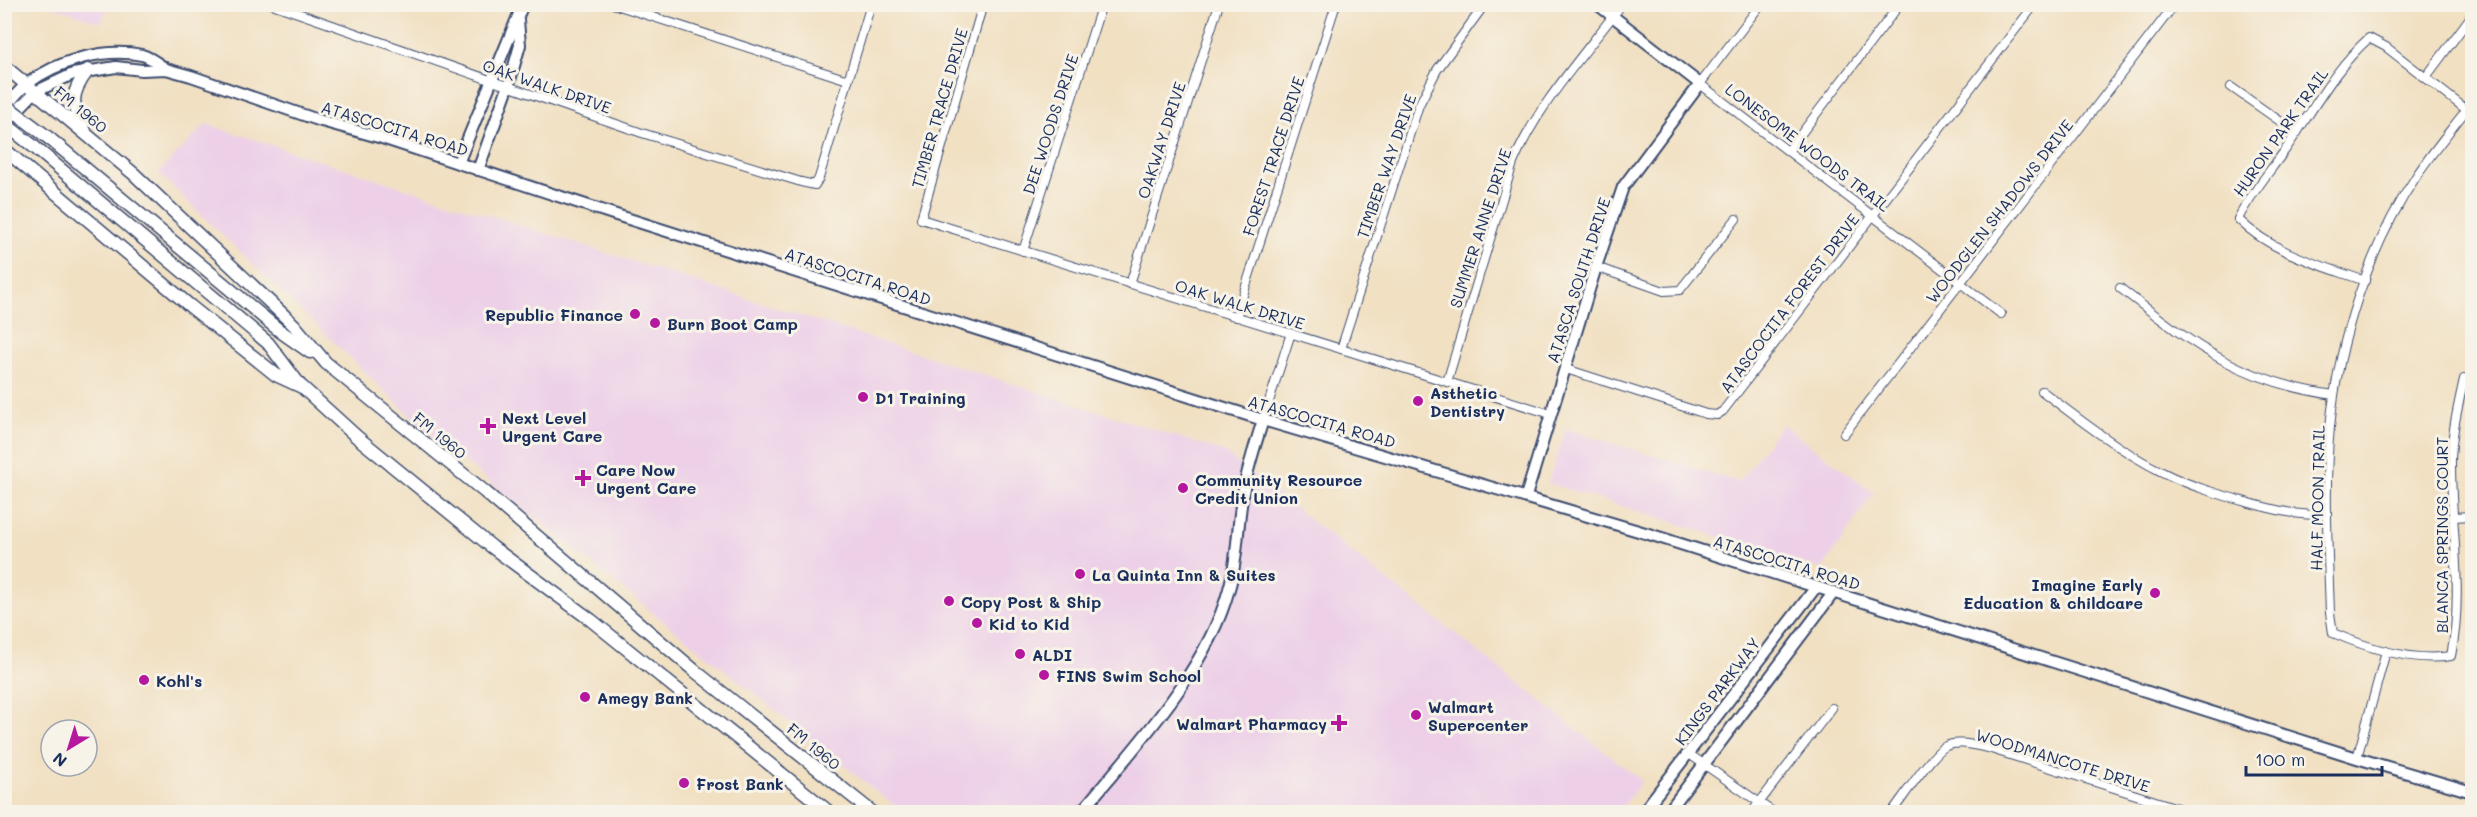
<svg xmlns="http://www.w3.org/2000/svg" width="2477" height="817" viewBox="0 0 2477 817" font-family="Mali,sans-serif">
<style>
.built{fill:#edd0e8}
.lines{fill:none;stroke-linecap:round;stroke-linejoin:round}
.street-casing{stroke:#3b4a6d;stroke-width:10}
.secondary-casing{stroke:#3b4a6d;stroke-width:14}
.primary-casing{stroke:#3b4a6d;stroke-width:15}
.street{stroke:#fff;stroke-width:8}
.secondary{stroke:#fff;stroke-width:10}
.primary{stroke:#fff;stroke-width:12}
.primary-bridge-casing{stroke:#3b4a6d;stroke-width:15;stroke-linecap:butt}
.primary-bridge{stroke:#fff;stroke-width:12}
.poi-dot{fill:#b5179e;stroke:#f7f3e8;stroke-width:2}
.labels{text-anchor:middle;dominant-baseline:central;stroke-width:6;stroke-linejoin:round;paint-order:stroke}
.street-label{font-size:16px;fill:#1b2f5e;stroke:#f7f3e8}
.poi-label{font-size:16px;font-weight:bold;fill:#1b2f5e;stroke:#f7f3e8;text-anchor:start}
</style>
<rect width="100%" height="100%" fill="#f7f3e8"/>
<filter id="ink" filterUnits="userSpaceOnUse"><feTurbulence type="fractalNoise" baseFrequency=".0167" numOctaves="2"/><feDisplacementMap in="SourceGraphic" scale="12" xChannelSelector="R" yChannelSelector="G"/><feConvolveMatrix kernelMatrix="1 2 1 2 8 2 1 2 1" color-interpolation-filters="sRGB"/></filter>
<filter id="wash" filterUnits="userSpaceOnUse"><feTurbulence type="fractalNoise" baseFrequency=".008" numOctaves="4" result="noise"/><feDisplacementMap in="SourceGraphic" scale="24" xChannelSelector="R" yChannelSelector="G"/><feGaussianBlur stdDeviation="1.35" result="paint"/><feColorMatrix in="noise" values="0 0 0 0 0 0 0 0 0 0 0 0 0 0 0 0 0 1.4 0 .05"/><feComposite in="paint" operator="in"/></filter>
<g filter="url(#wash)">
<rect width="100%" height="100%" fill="#f1e0c2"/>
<g class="built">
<polygon points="49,5 108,5 101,23"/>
<polygon points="206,124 1224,452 1642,781 1619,812 902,812 425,430 158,173"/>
<polygon points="1782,424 1874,493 1822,569 1548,483 1566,429 1739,482"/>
</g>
</g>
<g filter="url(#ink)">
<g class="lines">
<g class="street-casing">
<g id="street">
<polyline points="272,4 642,133 801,182 815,185 819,178 871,4"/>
<polyline points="613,4 848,80"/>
<polyline points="983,4 921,219 1551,414"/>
<polyline points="1761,4 1700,84 2001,314"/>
<polyline points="2426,77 2472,15"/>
<polyline points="2231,87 2297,133"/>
<polyline points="1788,151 1900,4"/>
<polyline points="1023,251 1102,4"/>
<polyline points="1596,267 1664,291 1680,290 1736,219"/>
<path d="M2365 281C2321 265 2272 253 2238 219 2250 195 2267 175 2283 153 2311 114 2333 70 2369 38L2386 47 2472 114"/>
<polyline points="1130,284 1219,4"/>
<path d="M2120 288C2194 345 2238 381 2334 395"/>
<polyline points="1236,317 1336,4"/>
<polyline points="1341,349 1419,105 1437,70 1485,4"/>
<polyline points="1566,369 1706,414 1717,415 1723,411 2035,4"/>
<path d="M2464 379C2458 406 2451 436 2451 464 2451 527 2464 594 2451 656 2413 662 2368 648 2333 633L2330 613C2328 551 2324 488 2330 427 2339 339 2368 249 2417 175 2432 152 2450 131 2467 109"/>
<path d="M1447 382 1513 163C1538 104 1584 55 1622 4"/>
<path d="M2042 391C2081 421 2120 451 2164 473 2190 486 2218 494 2246 502 2274 510 2299 516 2327 515"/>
<polyline points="1263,420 1291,333"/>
<polyline points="1844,434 2175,4"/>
<polyline points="2452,517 2472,516"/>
<polyline points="1689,754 1773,812"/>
<polyline points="2357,758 2386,651"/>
<polyline points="1752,812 1832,708"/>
<path d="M1892 812C1902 799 1933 752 1946 746 1958 740 1976 746 1988 748L2190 812"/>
</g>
</g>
<g class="secondary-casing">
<g id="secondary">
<path d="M4 108C12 100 19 90 27 84 57 61 104 47 142 55 150 57 159 64 166 69"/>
<polyline points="4,124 35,92 73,74 116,67 142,70 166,69 191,76 318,120 382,138 613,214 1263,420 1652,535 2357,758 2472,792"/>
<polyline points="458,163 523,4"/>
<polyline points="478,170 508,87 520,45 518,20"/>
<polyline points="1526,496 1596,267 1623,187 1700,84 1597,4"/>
<path d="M1081 812C1134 748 1207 671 1229 589 1238 559 1237 529 1242 499 1246 472 1255 446 1263 420"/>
<polyline points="1643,812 1816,587"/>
<polyline points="1668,812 1834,592"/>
</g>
</g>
<g class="primary-casing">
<g id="primary">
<polyline points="4,66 134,174 294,325 326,363 485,492 695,671 872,812"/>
<path d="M85 131C71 104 69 95 88 70"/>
<polyline points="50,139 280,331 310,352"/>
<polyline points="33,146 268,343 299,384"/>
<polyline points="4,149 190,306 276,375 302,387 357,437 492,547 591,620 829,812"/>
</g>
</g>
<use href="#street" class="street"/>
<use href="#secondary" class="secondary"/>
<use href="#primary" class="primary"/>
<g class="primary-bridge-casing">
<g id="primary-bridge">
<polyline points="4,104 50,139"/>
<polyline points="4,123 33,146"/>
</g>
</g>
<use href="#primary-bridge" class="primary-bridge"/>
</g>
</g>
<g class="poi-dot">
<circle cx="635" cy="314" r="6"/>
<circle cx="655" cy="323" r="6"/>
<circle cx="863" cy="397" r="6"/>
<circle cx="1418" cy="401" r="6"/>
<path d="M485 417h6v6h6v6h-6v6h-6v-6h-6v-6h6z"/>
<path d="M580 469h6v6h6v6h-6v6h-6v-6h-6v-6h6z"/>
<circle cx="1183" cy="488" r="6"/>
<circle cx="1080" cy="574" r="6"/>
<circle cx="2155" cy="593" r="6"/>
<circle cx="949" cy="601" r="6"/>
<circle cx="977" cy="623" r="6"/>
<circle cx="1020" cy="654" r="6"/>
<circle cx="1044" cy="675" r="6"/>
<circle cx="144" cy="680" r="6"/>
<circle cx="585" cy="697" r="6"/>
<circle cx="1416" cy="715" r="6"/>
<path d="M1336 714h6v6h6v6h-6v6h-6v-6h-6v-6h6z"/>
<circle cx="684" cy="783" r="6"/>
</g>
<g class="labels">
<g class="street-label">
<text transform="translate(547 86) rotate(19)">OAK WALK DRIVE</text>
<text transform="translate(939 108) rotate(-74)">TIMBER TRACE DRIVE</text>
<text transform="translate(81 109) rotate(39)">FM 1960</text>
<text transform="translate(1050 124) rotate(-72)">DEE WOODS DRIVE</text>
<text transform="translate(395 128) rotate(17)">ATASCOCITA ROAD</text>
<text transform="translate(2280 132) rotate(-55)">HURON PARK TRAIL</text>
<text transform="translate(1161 140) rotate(-72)">OAKWAY DRIVE</text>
<text transform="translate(1808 147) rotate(37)">LONESOME WOODS TRAIL</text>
<text transform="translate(1273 156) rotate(-72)">FOREST TRACE DRIVE</text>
<text transform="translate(1386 166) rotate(-71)">TIMBER WAY DRIVE</text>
<text transform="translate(1999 211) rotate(-52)">WOODGLEN SHADOWS DRIVE</text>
<text transform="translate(1480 228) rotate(-72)">SUMMER ANNE DRIVE</text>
<text transform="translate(858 276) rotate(18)">ATASCOCITA ROAD</text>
<text transform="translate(1578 280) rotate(-72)">ATASCA SOUTH DRIVE</text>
<text transform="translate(1789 303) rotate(-53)">ATASCOCITA FOREST DRIVE</text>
<text transform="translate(1240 304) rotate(17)">OAK WALK DRIVE</text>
<text transform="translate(1322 421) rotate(16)">ATASCOCITA ROAD</text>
<text transform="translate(440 435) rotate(39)">FM 1960</text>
<text transform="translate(2317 498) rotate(-89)">HALF MOON TRAIL</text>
<text transform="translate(2441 535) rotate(-90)">BLANCA SPRINGS COURT</text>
<text transform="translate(1787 562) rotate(17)">ATASCOCITA ROAD</text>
<text transform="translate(1717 691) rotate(-53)">KINGS PARKWAY</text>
<text transform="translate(814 746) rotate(39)">FM 1960</text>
<text transform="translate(2063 760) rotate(17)">WOODMANCOTE DRIVE</text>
</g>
<g class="poi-label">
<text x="623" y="314" text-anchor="end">Republic Finance</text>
<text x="667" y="323">Burn Boot Camp</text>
<text x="1430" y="392">Asthetic<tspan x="1430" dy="18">Dentistry</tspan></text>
<text x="875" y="397">D1 Training</text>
<text x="502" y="417">Next Level<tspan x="502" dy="18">Urgent Care</tspan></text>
<text x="596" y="469">Care Now<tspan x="596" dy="18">Urgent Care</tspan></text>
<text x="1195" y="479">Community Resource<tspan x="1195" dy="18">Credit Union</tspan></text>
<text x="1092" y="574">La Quinta Inn &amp; Suites</text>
<text x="2143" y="584" text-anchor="end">Imagine Early<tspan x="2143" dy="18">Education &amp; childcare</tspan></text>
<text x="961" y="601">Copy Post &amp; Ship</text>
<text x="989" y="623">Kid to Kid</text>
<text x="1032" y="654">ALDI</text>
<text x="1056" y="675">FINS Swim School</text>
<text x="156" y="680">Kohl's</text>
<text x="597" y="697">Amegy Bank</text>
<text x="1428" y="706">Walmart<tspan x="1428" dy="18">Supercenter</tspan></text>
<text x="1327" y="723" text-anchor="end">Walmart Pharmacy</text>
<text x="696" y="783">Frost Bank</text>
</g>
</g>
<rect width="2477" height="817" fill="none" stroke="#f7f3e8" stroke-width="24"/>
<g transform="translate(69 748) rotate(218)"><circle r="28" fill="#f7f3e8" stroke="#9fa5b1" stroke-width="1.5"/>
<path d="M0-4.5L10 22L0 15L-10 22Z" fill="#b5179e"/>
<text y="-9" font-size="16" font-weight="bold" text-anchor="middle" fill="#1b2f5e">N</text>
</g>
<path d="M2246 766v9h136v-9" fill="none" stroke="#1b2f5e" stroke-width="3"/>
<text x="2255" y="766" font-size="18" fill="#1b2f5e" stroke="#f7f3e8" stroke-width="4.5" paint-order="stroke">100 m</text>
</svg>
